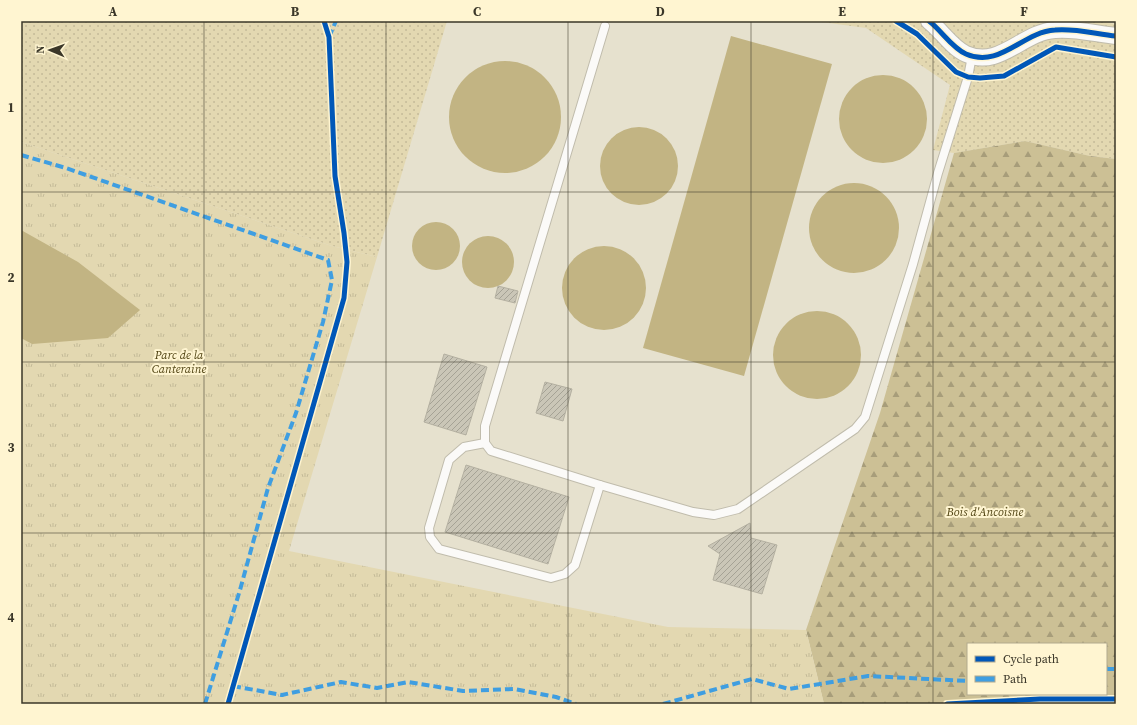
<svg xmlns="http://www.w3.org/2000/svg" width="1137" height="725" viewBox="0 0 1137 725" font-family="'Source Serif 4',serif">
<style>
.grass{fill:url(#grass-dots)}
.forest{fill:url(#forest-firs);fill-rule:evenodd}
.park{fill:url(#park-tufts)}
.water{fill:#c2b483}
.building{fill:url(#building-hatch);stroke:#b4b0a1}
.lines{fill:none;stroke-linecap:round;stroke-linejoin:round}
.service-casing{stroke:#c0bcac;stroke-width:10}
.minor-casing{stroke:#c0bcac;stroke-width:18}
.service{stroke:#fbfaf8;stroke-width:8}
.minor{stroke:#fbfaf8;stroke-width:16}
.quiet{stroke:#3f9ee1;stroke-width:4;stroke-dasharray:8 4;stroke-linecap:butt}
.cycleway-casing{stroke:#fff5d1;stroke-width:8}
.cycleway{stroke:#0057b8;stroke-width:5}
.grid{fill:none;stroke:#3b3729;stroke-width:1;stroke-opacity:0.55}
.labels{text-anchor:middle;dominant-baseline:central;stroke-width:4;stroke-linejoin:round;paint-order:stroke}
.park-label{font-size:12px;font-style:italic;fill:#524514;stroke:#fff5d1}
.neatline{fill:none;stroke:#3b3729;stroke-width:1.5}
.grid-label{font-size:13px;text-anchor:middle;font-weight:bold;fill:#3b3729}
</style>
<defs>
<pattern id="grass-dots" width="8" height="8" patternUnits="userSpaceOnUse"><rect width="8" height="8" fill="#e3d8b1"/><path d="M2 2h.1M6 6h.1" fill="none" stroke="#c4ba98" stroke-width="1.8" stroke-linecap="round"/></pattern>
<pattern id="forest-firs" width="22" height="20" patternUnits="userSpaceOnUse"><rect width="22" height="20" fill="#ccc095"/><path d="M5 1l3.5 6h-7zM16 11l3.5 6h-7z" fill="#a79d7a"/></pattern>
<pattern id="park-tufts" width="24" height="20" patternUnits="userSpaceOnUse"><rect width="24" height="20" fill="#e3d8b1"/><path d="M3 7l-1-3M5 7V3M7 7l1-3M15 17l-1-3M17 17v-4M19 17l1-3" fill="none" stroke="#c4ba98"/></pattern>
<pattern id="building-hatch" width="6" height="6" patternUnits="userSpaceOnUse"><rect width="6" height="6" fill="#cac6b7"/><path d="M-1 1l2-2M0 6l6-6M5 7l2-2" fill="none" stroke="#a5a295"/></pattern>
</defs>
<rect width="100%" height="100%" fill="#e6e1ce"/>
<g class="grass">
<polygon points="21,21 447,21 377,257 332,246 21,142"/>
<polygon points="814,21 1099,21 1116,24 1116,159 1090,156 1025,141 954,153 933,150 950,85 866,28"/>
</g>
<path class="forest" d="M1025 141 1090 156 1116 159V704H824L806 630 880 413 954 153ZM968 644H1106V694H968Z"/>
<polygon class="park" points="21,142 332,246 377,257 289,551 668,627 806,630 824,704 21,704"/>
<g class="water">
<polygon points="731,36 832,64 744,376 643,348"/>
<circle cx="505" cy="117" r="56"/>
<circle cx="883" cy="119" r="44"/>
<circle cx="639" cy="166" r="39"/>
<circle cx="854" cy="228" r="45"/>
<circle cx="436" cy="246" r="24"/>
<polygon points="21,230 78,262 140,310 108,338 32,344 21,338"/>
<circle cx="488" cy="262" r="26"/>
<circle cx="604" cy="288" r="42"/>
<circle cx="817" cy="355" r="44"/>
</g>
<g class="building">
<polygon points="498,286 518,291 515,303 495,298"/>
<polygon points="444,354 487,367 466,435 424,422"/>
<polygon points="545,382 572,389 563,421 536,413"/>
<polygon points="466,465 569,497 548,564 445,532"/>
<polygon points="750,523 751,538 777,545 762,594 713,580 720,554 708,546"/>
</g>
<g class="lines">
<g class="service-casing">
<g id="service">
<polyline points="605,26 485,426 485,443 491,451 600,485 693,512 714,515 738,509 855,429 865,417 913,264 938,173 968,77 972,56"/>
<polyline points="485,443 464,447 449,460 429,528 430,537 439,549 551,578 565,574 575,565 600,485"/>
</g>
</g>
<g class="minor-casing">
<path id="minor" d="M929 21C941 30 952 48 966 54 1000 69 1022 32 1055 30 1075 28 1096 34 1116 36"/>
</g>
<use href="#service" class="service"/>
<use href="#minor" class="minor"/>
<g class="quiet">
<polyline points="329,37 336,21"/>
<polyline points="21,155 66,168 328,260 332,280 323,322 296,413 268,488 240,590 205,704"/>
<polyline points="1106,669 1116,669"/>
<polyline points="233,686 282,695 341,682 377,688 408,682 463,691 514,689 556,697 576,704"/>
<polyline points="663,704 752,679 789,689 868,676 968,681"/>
</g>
<g class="cycleway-casing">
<g id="cycleway">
<polyline points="896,21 917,34 956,72 968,77 980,78 1004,76 1056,47 1116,57"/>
<path d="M929 21C941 30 952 48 966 54 1000 69 1022 32 1055 30 1075 28 1096 34 1116 36"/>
<polyline points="228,704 344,298 347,262 344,233 335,176 329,37 324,21"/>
<polyline points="947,704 1040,699 1116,699"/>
</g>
</g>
<use href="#cycleway" class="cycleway"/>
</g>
<path class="grid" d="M204 21V704M386 21V704M568 21V704M751 21V704M933 21V704M21 192H1116M21 362H1116M21 533H1116"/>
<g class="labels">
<g class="park-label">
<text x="179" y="355">Parc de la<tspan x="179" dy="14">Canteraine</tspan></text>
<text x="985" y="512">Bois d'Ancoisne</text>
</g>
</g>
<rect width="1137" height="725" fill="none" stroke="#fff5d1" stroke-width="44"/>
<rect x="967" y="643" width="140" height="52" fill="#fff5d1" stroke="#b1a98e"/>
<rect x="975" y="656" width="20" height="6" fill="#0057b8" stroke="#b1a98e"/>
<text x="1003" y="663" font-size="12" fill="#3b3729">Cycle path</text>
<rect x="975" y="676" width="20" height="6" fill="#3f9ee1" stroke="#b1a98e"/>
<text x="1003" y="683" font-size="12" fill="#3b3729">Path</text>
<g transform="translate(50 50) rotate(272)" stroke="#fff5d1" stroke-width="3" paint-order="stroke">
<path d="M0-3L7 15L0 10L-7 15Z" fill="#3b3729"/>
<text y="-6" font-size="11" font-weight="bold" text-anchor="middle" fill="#3b3729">N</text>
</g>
<rect x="22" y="22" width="1093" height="681" class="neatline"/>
<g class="grid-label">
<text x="113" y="16">A</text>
<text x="295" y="16">B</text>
<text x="477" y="16">C</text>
<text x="660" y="16">D</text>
<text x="842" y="16">E</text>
<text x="1024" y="16">F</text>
<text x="11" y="112">1</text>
<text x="11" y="282">2</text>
<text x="11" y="452">3</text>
<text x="11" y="622">4</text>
</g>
</svg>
